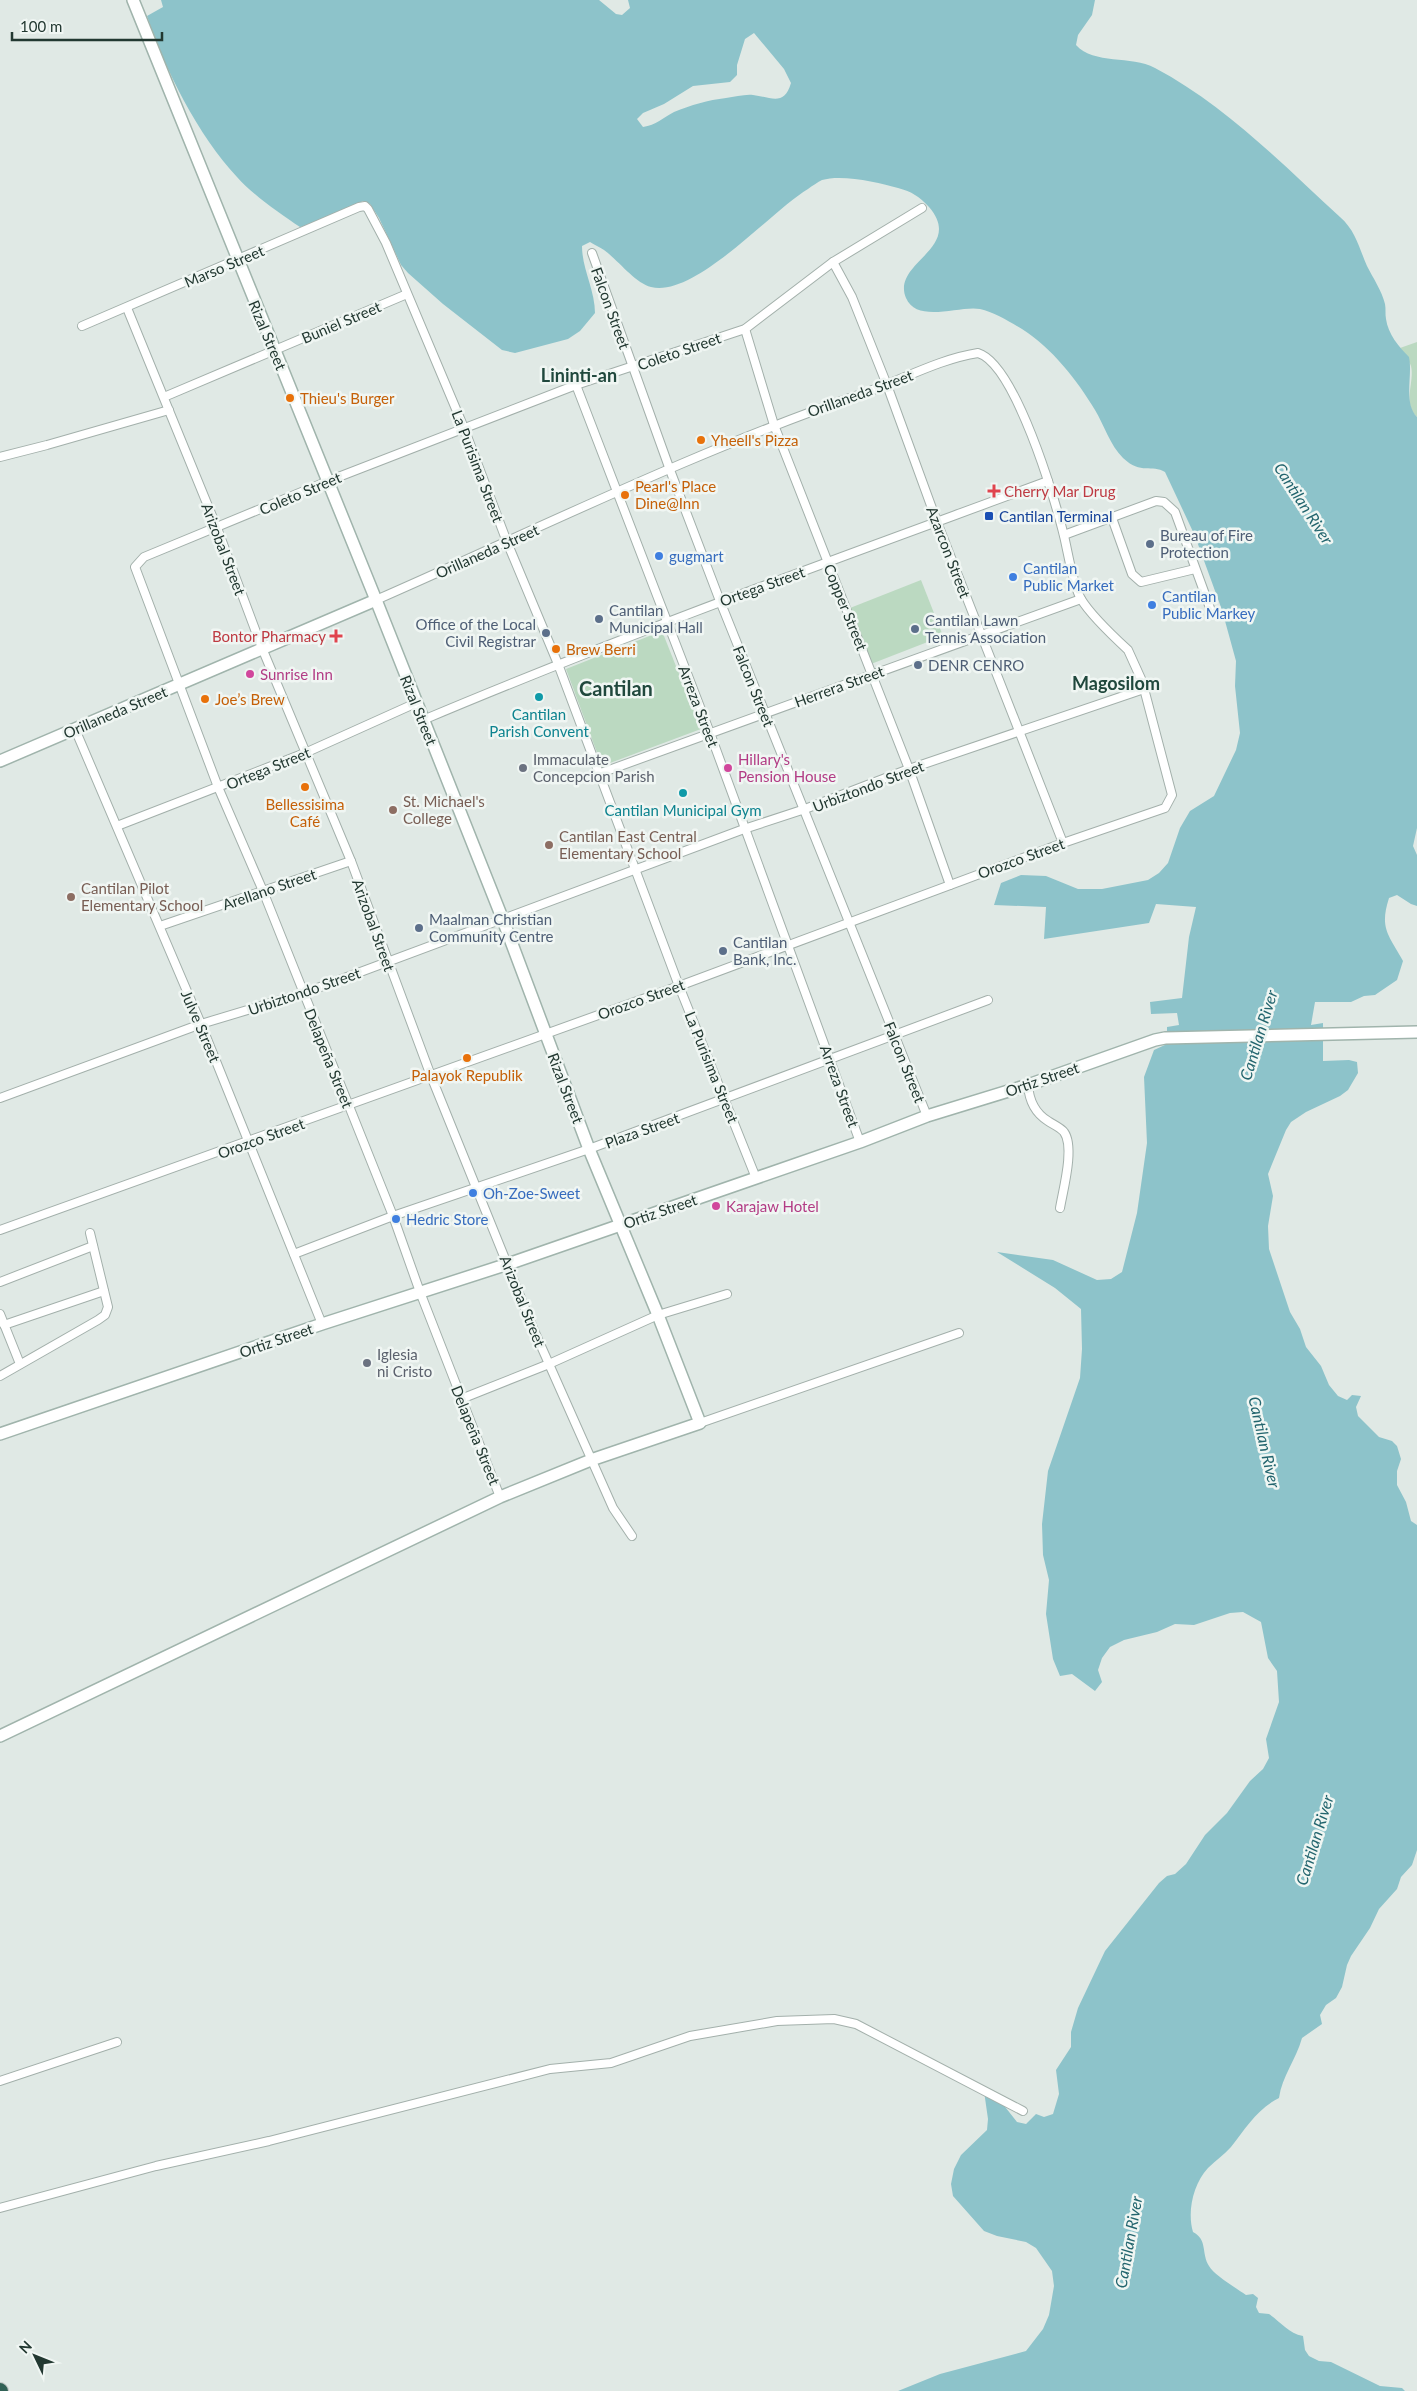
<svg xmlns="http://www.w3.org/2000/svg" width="1417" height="2391" viewBox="0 0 1417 2391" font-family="Lato,sans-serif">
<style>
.green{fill:#bbd9c1}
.water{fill:#8dc3ca;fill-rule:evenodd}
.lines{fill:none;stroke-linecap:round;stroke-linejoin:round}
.street-casing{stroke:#a3b0ab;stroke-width:10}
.secondary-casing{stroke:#a0b4ac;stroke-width:14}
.highway-casing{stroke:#bdc3c1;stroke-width:16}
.street{stroke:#fff;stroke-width:8}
.secondary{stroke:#fff;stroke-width:11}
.highway{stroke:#316155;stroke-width:14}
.food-dot{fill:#e8710a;stroke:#f0f6f3;stroke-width:2}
.health-dot{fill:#e0444e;stroke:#f0f6f3;stroke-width:2}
.transit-dot{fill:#1a4fb4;stroke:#f0f6f3;stroke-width:2}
.service-dot{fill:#5c6f8a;stroke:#f0f6f3;stroke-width:2}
.shop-dot{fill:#3f7fe0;stroke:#f0f6f3;stroke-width:2}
.hotel-dot{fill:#d1479c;stroke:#f0f6f3;stroke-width:2}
.culture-dot{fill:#0f9aa8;stroke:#f0f6f3;stroke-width:2}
.worship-dot{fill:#6b7280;stroke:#f0f6f3;stroke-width:2}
.education-dot{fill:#8d6e63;stroke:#f0f6f3;stroke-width:2}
.labels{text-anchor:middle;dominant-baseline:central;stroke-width:5;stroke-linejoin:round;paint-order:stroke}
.street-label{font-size:15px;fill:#223831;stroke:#f0f6f3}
.food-label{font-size:15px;fill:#c56008;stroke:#f0f6f3;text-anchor:start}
.health-label{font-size:15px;fill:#be3a42;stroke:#f0f6f3;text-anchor:start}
.transit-label{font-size:15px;fill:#164399;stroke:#f0f6f3;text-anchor:start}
.service-label{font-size:15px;fill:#4e5e75;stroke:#f0f6f3;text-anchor:start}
.shop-label{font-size:15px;fill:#366cbe;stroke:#f0f6f3;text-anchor:start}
.hotel-label{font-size:15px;fill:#b23c85;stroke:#f0f6f3;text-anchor:start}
.culture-label{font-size:15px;fill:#0d838f;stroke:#f0f6f3}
.worship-label{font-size:15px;fill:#5b616d;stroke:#f0f6f3;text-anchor:start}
.education-label{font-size:15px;fill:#785e54;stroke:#f0f6f3;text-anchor:start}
.water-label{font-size:16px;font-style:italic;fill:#23656e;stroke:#f0f6f3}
.quarter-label{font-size:18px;font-weight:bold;fill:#20483d;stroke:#f0f6f3}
.district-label{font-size:20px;font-weight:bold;fill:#20483d;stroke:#f0f6f3}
</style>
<rect width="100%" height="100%" fill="#e0e9e5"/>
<g class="green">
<path d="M1417 342V417C1402 403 1415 382 1411 366 1409 360 1403 353 1400 348Z"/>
<polygon points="921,580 943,636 871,664 850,608"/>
<polygon points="662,631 701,729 602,766 566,669"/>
</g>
<path class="water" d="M161 0H599L616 14 622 15 630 8 628 0H1095L1092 15 1078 35 1076 45C1094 65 1131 55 1155 68 1225 105 1282 164 1340 217 1356 231 1359 248 1367 266 1373 278 1382 291 1385 304 1386 309 1385 314 1386 319 1388 334 1399 347 1409 357 1413 375 1403 403 1417 417V828L1413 846 1417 855V906L1411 904 1397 895 1389 898C1379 929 1389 935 1403 961L1397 980 1375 995 1364 996 1351 1002H1315L1311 1025 1323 1023V1061L1349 1060 1357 1062 1358 1073 1348 1090 1340 1096 1306 1112 1291 1122 1286 1130 1268 1174 1273 1196 1268 1226 1269 1249 1290 1312 1300 1329 1306 1347 1321 1366 1329 1385 1338 1396 1347 1400 1352 1395 1361 1396 1356 1407 1358 1416 1379 1437 1392 1441 1397 1446 1401 1459 1397 1471V1485L1406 1502 1411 1521 1417 1525V1850L1412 1865 1401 1877 1397 1889 1379 1909 1370 1928 1351 1956 1347 1965 1342 1987 1336 1998 1326 2005 1320 2015 1322 2024 1302 2038C1296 2060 1282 2076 1279 2098 1257 2109 1246 2128 1231 2147 1224 2155 1216 2160 1208 2168 1193 2184 1187 2212 1193 2232 1208 2240 1201 2253 1209 2266 1214 2275 1236 2288 1246 2295L1253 2294 1258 2298 1256 2307 1259 2313 1269 2314C1282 2323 1288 2333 1303 2336L1305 2350 1309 2356 1319 2361 1331 2362 1380 2386 1402 2388 1405 2391H898L940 2374 1026 2351 1043 2329 1049 2315 1054 2286 1052 2271 1036 2248 1026 2242 997 2236 984 2231 953 2196 951 2184 954 2169 961 2155 987 2130 988 2119 984 2091 1002 2103 1017 2122 1026 2124 1036 2114 1044 2117 1053 2114 1059 2094 1056 2070 1071 2047V2032L1078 2008 1105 1951 1159 1883 1167 1876 1175 1874 1186 1864 1205 1835 1227 1813 1250 1781 1263 1769 1269 1758 1266 1739 1279 1702 1277 1671 1268 1658 1261 1622 1243 1612 1230 1613 1194 1625 1175 1624 1157 1632 1124 1640 1110 1647 1102 1658 1098 1670 1102 1682 1095 1691 1072 1674 1060 1676 1053 1659 1046 1614 1049 1580 1043 1555 1042 1524 1048 1471 1080 1378 1082 1349 1081 1309 1055 1288 997 1252 1053 1260 1097 1280 1111 1279 1122 1272 1137 1213 1147 1143 1144 1077 1154 1050 1167 1044V1027L1179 1025 1177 1013 1151 1014 1150 1002 1182 998 1189 937 1196 907 1156 904 1149 923 1044 939 1046 907 994 905 1001 883 1021 875 1046 876 1078 889H1102L1148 880 1159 873 1168 863 1180 828 1190 811 1214 796 1236 750 1240 733 1235 686 1236 661 1222 610 1195 536 1165 472C1152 464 1141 475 1123 458 1110 445 1104 425 1095 410 1077 380 1052 348 1022 329 1010 322 994 312 980 309 960 305 917 324 906 298 891 262 965 249 929 207 919 196 912 192 898 188 879 182 841 174 822 180 818 182 812 186 808 189 770 212 695 298 651 287 635 283 618 260 604 250 600 247 594 245 590 242L582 246C582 269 595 290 595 313L580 331 568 339 515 353 502 350 443 304 408 273 401 265 379 218 370 204 363 201 315 225 300 227C280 214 252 194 237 177 198 135 165 70 147 16L163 7ZM754 33 784 69 791 83C784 107 771 97 753 95 745 94 735 97 726 98 708 100 691 105 674 112 663 118 656 125 643 127L637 119 643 113 664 104 693 86 730 82 737 75V65L745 39Z"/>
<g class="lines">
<g class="street-casing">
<g id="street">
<polyline points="592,253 670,470 720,601 927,1116"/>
<polyline points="833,262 852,297 887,385 937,522 1063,843"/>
<polyline points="127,308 217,528 262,648 351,861 431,1076 533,1328 613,1508 632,1536"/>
<polyline points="82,326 359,207 365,206 368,209 386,243 464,428 507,542 558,664 679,986 756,1178"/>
<polyline points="745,329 774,425 909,769 950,885"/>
<polyline points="576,385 710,733 860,1142"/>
<polyline points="164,397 407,294"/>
<polyline points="0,457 47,445 169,410"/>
<polyline points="1112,518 1132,574 1141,582 1195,569"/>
<polyline points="1064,535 1156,501 1164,502 1175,512 1210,608"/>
<path d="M423 720C629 633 839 558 1048 481"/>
<polyline points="75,729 201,1024 322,1324"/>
<polyline points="598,774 1081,599"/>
<polyline points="117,826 305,753 416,703"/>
<polyline points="160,926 351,861"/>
<path d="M1028 1085C1029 1099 1035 1113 1048 1121 1052 1124 1060 1127 1064 1132 1075 1147 1063 1190 1060 1208"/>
<polyline points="0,1098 201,1024 304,993 744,829 805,809 909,769 1144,689"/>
<path d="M0 1230 679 986 1063 843 1165 808 1172 795 1142 681 1128 650C1115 638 1090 614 1081 599 1073 586 1068 552 1064 536 1055 499 1015 364 978 353 939 359 902 380 864 393 697 450 538 529 376 600"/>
<polyline points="294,1254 393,1216 589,1149 988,1000"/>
<polyline points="0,1282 93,1246"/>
<polyline points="0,1314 20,1364"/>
<polyline points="4,1325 104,1291"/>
<polyline points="0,1376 98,1320 105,1315 108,1307 90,1233"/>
<polyline points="461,1399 549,1364 658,1315 727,1294"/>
<polyline points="700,1423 959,1333"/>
<polyline points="500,1497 420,1292 393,1216 263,891 218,787 135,567 144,557 328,481 576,385 745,329 833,262 922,208"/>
<polyline points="0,2081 117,2042"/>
<polyline points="0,2208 156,2166 269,2141 550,2069 611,2063 690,2036 777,2021 834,2019 856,2024 1023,2111"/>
</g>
</g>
<g class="secondary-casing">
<g id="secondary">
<polyline points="0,761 376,600"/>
<polyline points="0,1434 322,1324 508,1264 860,1142 927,1116 1028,1085 1155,1040 1165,1038 1417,1032"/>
<polyline points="0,1736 500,1497 591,1460 700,1423 658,1315 589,1149 503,920 376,600 133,0"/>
</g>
</g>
<g class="highway-casing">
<polyline id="highway" points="0,2390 1,2391"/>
</g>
<use href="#street" class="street"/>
<use href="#secondary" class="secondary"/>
<use href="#highway" class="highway"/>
</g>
<g class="food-dot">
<circle cx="290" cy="398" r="5"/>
<circle cx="701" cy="440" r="5"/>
<circle cx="625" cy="495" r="5"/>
<circle cx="556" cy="649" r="5"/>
<circle cx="205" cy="699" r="5"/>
<circle cx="305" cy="787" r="5"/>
<circle cx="467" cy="1058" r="5"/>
</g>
<g class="health-dot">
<path d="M991.5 483.5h5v5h5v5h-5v5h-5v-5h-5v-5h5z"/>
<path d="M333.5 628.5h5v5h5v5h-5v5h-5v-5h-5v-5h5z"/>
</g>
<rect class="transit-dot" x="984" y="511" width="10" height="10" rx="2.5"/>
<g class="service-dot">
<circle cx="1150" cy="544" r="5"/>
<circle cx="599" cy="619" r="5"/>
<circle cx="915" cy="629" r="5"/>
<circle cx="546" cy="633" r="5"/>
<circle cx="918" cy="665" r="5"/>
<circle cx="419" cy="928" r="5"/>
<circle cx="723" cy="951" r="5"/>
</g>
<g class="shop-dot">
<circle cx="659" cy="556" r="5"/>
<circle cx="1013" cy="577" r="5"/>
<circle cx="1152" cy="605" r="5"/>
<circle cx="473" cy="1193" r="5"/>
<circle cx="396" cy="1219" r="5"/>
</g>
<g class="hotel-dot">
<circle cx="250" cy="674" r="5"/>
<circle cx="728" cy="768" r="5"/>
<circle cx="716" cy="1206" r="5"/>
</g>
<g class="culture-dot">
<circle cx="539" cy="697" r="5"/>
<circle cx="683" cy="793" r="5"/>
</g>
<g class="worship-dot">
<circle cx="523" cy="768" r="5"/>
<circle cx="367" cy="1363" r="5"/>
</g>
<g class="education-dot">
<circle cx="393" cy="810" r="5"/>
<circle cx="549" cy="845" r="5"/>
<circle cx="71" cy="897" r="5"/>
</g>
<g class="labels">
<g class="street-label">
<text transform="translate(224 266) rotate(-23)">Marso Street</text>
<text transform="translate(611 308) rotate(70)">Falcon Street</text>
<text transform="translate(341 322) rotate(-23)">Buniel Street</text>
<text transform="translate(268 335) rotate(67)">Rizal Street</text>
<text transform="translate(679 351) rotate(-19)">Coleto Street</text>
<text transform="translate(860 393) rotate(-20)">Orillaneda Street</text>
<text transform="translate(478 466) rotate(69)">La Purisima Street</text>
<text transform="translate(300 493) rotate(-23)">Coleto Street</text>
<text transform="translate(224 549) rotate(69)">Arizobal Street</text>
<text transform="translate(487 551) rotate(-24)">Orillaneda Street</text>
<text transform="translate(949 552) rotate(69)">Azarcon Street</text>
<text transform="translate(762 586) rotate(-20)">Ortega Street</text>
<text transform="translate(846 607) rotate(68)">Copper Street</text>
<text transform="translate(754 686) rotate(68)">Falcon Street</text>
<text transform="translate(839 686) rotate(-20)">Herrera Street</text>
<text transform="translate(699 706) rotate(69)">Arreza Street</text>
<text transform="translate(419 710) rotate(68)">Rizal Street</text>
<text transform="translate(115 712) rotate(-23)">Orillaneda Street</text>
<text transform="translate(268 768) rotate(-22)">Ortega Street</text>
<text transform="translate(868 786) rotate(-21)">Urbiztondo Street</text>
<text transform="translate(1021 858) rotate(-20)">Orozco Street</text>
<text transform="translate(269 889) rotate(-19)">Arellano Street</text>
<text transform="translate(374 925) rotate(70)">Arizobal Street</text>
<text transform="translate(304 991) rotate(-19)">Urbiztondo Street</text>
<text transform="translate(641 999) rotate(-20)">Orozco Street</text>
<text transform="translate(201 1026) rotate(67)">Julve Street</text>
<text transform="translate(329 1058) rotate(68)">Delapeña Street</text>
<text transform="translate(905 1062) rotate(68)">Falcon Street</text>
<text transform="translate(712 1067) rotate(68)">La Purisima Street</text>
<text transform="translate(1042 1079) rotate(-19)">Ortiz Street</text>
<text transform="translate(840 1086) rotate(70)">Arreza Street</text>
<text transform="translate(566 1088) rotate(69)">Rizal Street</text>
<text transform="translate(642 1130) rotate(-20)">Plaza Street</text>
<text transform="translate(261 1138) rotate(-20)">Orozco Street</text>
<text transform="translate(660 1211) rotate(-19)">Ortiz Street</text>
<text transform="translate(523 1301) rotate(68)">Arizobal Street</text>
<text transform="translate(276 1340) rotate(-19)">Ortiz Street</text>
<text transform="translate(476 1435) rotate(68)">Delapeña Street</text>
</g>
<g class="food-label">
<text x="300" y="398">Thieu's Burger</text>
<text x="711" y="440">Yheell's Pizza</text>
<text x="635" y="486">Pearl's Place<tspan x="635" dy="17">Dine@Inn</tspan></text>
<text x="566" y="649">Brew Berri</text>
<text x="215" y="699">Joe’s Brew</text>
<text x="305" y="804" text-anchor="middle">Bellessisima<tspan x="305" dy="17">Café</tspan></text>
<text x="467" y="1075" text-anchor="middle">Palayok Republik</text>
</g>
<g class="health-label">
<text x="1004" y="491">Cherry Mar Drug</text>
<text x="326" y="636" text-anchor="end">Bontor Pharmacy</text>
</g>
<g class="transit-label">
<text x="999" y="516">Cantilan Terminal</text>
</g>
<g class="service-label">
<text x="1160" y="535">Bureau of Fire<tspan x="1160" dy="17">Protection</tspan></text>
<text x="609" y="610">Cantilan<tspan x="609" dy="17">Municipal Hall</tspan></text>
<text x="925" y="620">Cantilan Lawn<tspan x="925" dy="17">Tennis Association</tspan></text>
<text x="536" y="624" text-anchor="end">Office of the Local<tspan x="536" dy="17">Civil Registrar</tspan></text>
<text x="928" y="665">DENR CENRO</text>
<text x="429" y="919">Maalman Christian<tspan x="429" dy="17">Community Centre</tspan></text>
<text x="733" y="942">Cantilan<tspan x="733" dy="17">Bank, Inc.</tspan></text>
</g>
<g class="shop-label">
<text x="669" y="556">gugmart</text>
<text x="1023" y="568">Cantilan<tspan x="1023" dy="17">Public Market</tspan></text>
<text x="1162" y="596">Cantilan<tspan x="1162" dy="17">Public Markey</tspan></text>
<text x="483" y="1193">Oh-Zoe-Sweet</text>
<text x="406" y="1219">Hedric Store</text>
</g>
<g class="hotel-label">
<text x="260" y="674">Sunrise Inn</text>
<text x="738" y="759">Hillary's<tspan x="738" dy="17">Pension House</tspan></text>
<text x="726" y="1206">Karajaw Hotel</text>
</g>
<g class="culture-label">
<text x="539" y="714">Cantilan<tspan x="539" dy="17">Parish Convent</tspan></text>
<text x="683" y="810">Cantilan Municipal Gym</text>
</g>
<g class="worship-label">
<text x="533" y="759">Immaculate<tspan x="533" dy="17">Concepcion Parish</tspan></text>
<text x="377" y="1354">Iglesia<tspan x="377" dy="17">ni Cristo</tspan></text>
</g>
<g class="education-label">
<text x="403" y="801">St. Michael's<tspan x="403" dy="17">College</tspan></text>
<text x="559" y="836">Cantilan East Central<tspan x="559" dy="17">Elementary School</tspan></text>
<text x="81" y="888">Cantilan Pilot<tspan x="81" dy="17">Elementary School</tspan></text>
</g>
<g class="water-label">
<text transform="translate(1304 503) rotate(57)">Cantilan River</text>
<text transform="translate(1258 1035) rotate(-73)">Cantilan River</text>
<text transform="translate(1265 1442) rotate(77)">Cantilan River</text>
<text transform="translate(1314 1840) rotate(-73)">Cantilan River</text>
<text transform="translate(1128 2242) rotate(-80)">Cantilan River</text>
</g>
<g class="quarter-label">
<text x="579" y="375">Lininti-an</text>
<text x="1116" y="683">Magosilom</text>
</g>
<g class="district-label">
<text x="616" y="688">Cantilan</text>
</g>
</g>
<g transform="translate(35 2356) rotate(313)" stroke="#f0f6f3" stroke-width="4" paint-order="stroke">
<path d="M0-4L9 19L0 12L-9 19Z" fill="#223831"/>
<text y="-8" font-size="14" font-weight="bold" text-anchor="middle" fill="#223831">N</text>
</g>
<path d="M12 32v8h150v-8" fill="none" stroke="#223831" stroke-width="2.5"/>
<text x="20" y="32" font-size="15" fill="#223831" stroke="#f0f6f3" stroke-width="4" paint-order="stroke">100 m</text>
</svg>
